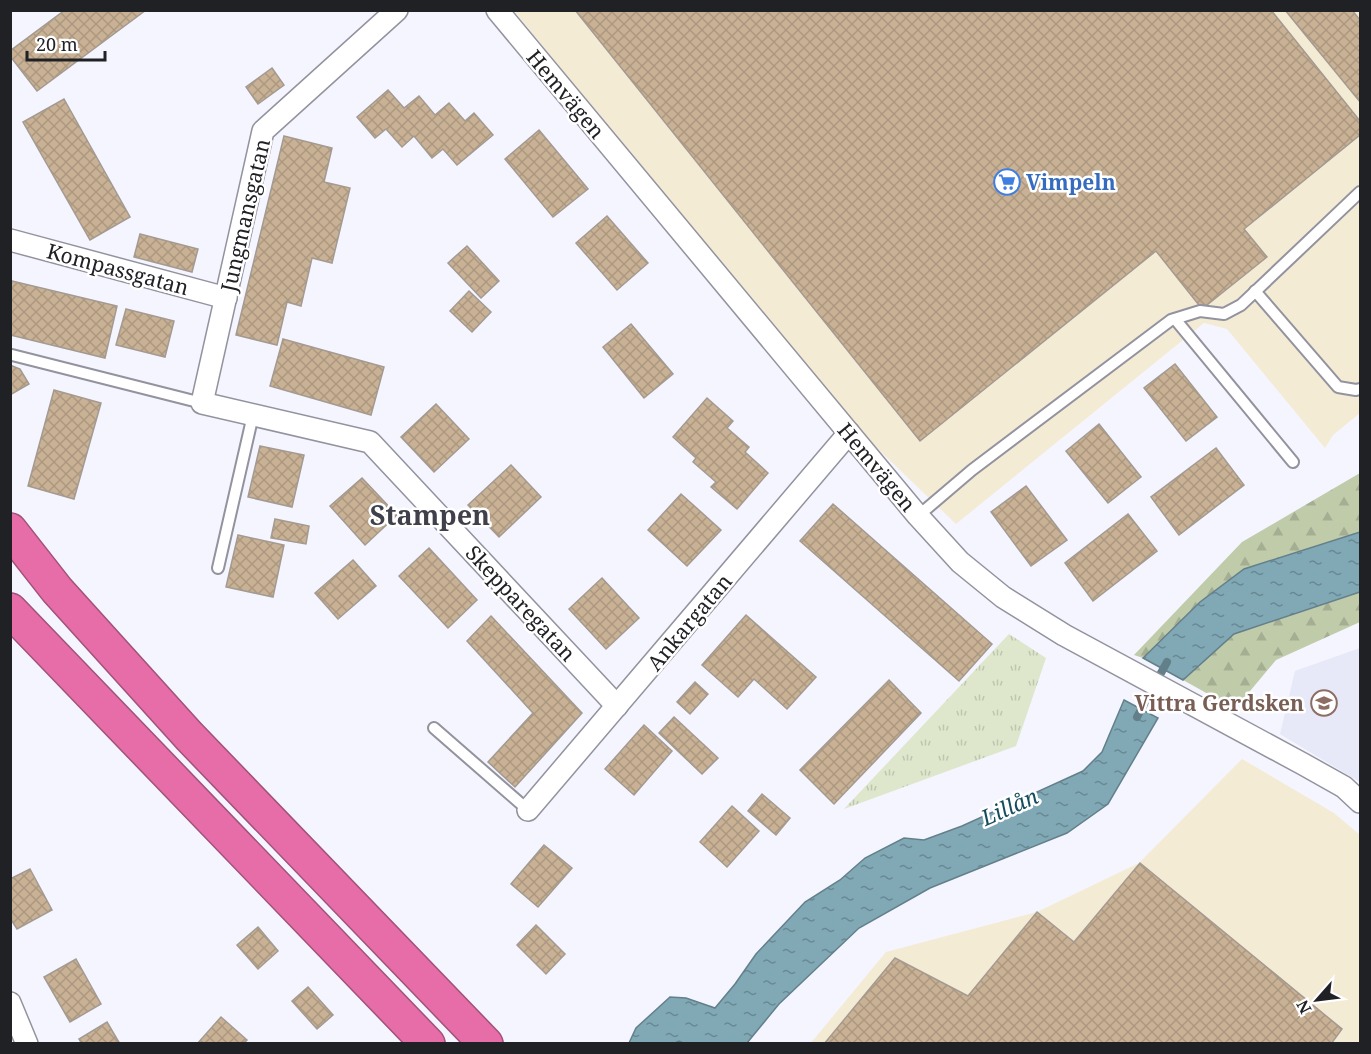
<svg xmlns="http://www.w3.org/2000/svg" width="1371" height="1054" viewBox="0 0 1371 1054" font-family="'Noto Serif',serif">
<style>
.commercial{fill:#f4ebd5}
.built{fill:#e7e8f8}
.grass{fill:url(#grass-tufts)}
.forest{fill:url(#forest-firs)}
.water{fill:url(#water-ripples);stroke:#63808a;stroke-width:1.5}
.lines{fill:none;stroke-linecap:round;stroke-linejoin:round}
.stream{stroke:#63808a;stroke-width:8}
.building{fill:url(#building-cross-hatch);stroke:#a39a91;stroke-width:1.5}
.lane-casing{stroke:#92939e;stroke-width:14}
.street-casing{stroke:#92939e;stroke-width:24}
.highway-casing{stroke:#a1527a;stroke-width:36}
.lane{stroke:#fff;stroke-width:10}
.street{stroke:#fff;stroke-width:21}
.highway{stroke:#e66da7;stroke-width:33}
.labels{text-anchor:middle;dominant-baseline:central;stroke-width:5;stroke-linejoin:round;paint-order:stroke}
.street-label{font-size:21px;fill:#202125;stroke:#fff}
.shop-label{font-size:21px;font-weight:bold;fill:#366cbe;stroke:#fff;text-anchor:start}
.education-label{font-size:21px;font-weight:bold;fill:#785e54;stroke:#fff;text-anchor:end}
.water-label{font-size:22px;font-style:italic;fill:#154d5c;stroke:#fff}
.district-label{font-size:27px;font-weight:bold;fill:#3f404a;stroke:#fff}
</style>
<defs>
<pattern id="grass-tufts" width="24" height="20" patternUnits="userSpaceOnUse" patternTransform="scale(1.5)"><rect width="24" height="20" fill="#dee7cc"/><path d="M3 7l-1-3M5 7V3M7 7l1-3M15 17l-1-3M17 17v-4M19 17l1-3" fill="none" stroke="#bec6af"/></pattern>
<pattern id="forest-firs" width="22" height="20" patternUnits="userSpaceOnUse" patternTransform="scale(1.5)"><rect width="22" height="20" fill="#c0cbaa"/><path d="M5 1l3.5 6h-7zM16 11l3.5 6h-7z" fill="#a5ae92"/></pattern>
<pattern id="water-ripples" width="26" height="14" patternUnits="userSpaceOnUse" patternTransform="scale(1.5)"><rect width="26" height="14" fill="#80a8b5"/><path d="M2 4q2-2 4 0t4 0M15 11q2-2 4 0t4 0" fill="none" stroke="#688893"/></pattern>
<pattern id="building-cross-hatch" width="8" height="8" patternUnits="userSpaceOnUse" patternTransform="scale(1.5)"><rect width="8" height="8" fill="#c9b195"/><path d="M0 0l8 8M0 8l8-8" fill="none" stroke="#ac9880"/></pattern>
</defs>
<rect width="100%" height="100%" fill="#f4f5fe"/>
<g class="commercial">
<polygon points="514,11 1360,11 1360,413 1333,435 1325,448 1227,329 1204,323 956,524 851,423"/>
<polygon points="1242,759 1334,813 1360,835 1360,1043 810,1044 886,952 1037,912 1139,863"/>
</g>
<polygon class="built" points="1360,648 1360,782 1280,734 1295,671"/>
<polygon class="grass" points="1009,634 1046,658 1016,746 844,809"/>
<g class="forest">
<polygon points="1360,473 1360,532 1312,548 1200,602 1143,658 1134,655 1242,542"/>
<polygon points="1360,592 1360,622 1276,660 1235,709 1183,680 1233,634"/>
</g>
<g class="water">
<polygon points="1360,532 1360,592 1234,634 1183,680 1143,658 1200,602 1244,569"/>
<polygon points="1124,700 1158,718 1108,804 1067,833 930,888 859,928 779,1004 747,1043 685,1044 679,1041 673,1044 629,1043 636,1028 670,997 686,998 715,1008 735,984 756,954 805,902 840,880 865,858 904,838 924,840 962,826 1083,771 1102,752"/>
</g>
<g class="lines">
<polyline class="stream" points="1137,717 1167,662"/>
</g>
<g class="building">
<polygon points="65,10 146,10 37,91 10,56 10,51"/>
<polygon points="575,10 1271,10 1360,121 1360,135 1244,229 1267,257 1202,309 1156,251 920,441"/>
<polygon points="1285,10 1352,10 1360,20 1360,102"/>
<polygon points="272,68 284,85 258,104 246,87"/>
<polygon points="388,90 404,108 419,96 435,115 449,103 465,121 474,113 493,135 457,165 443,149 432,158 414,136 402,147 386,129 375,138 357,117"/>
<polygon points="64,99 130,217 90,240 23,122"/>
<polygon points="539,130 588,189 553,217 505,159"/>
<polygon points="284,136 332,148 324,182 350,188 332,263 312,258 301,306 287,302 277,345 236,335"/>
<polygon points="607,216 648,263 617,290 576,243"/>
<polygon points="140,234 198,249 192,272 134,257"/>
<polygon points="467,246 499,281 481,298 448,263"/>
<polygon points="12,281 117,306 105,358 10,335 10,289"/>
<polygon points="469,291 491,312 472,332 450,311"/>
<polygon points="126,309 174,321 165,357 116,345"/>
<polygon points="631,324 673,374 644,398 603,347"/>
<polygon points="283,339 384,367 371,415 270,386"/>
<polygon points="1175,364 1217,417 1186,441 1144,388"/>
<polygon points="10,365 20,369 29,384 10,395"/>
<polygon points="54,390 101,403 74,499 28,486"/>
<polygon points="707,398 733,421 727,428 749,447 745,452 768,473 737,509 711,487 716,482 693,462 696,458 673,437"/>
<polygon points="436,404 469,439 434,472 401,437"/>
<polygon points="1099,424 1141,477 1108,503 1066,451"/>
<polygon points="260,446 304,455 292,507 248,497"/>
<polygon points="1216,448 1244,485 1179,535 1151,497"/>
<polygon points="511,465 541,497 499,537 468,505"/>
<polygon points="362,478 397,515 365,545 330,506"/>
<polygon points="1026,486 1067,540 1031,566 991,512"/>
<polygon points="681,494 721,530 687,566 648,530"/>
<polygon points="833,504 992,644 959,681 800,541"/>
<polygon points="1128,514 1157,551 1093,601 1065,563"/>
<polygon points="275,519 309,526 306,544 271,538"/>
<polygon points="238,535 284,545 273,597 226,587"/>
<polygon points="429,548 477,600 448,628 399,576"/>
<polygon points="353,560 376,586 338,619 315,593"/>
<polygon points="602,578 639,618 606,649 569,609"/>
<polygon points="746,615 816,677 787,709 754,679 738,697 702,665"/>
<polygon points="491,616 582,713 515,787 488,762 533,713 467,641"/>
<polygon points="889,680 921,713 834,804 800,770"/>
<polygon points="695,682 708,694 690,714 677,702"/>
<polygon points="674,717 718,758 702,774 659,733"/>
<polygon points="644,725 672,751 634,795 605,769"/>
<polygon points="762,794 790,818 776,835 748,811"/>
<polygon points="732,806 759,831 727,867 700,842"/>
<polygon points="544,845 572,868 538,907 511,884"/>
<polygon points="1140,863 1342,1029 1331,1044 824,1044 895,958 968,996 1037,912 1074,942"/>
<polygon points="30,869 52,910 17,929 10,918 10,879"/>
<polygon points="536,925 565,954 546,974 517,945"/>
<polygon points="258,927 278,951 258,969 237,945"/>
<polygon points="76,959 101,1004 70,1022 44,977"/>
<polygon points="308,987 333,1015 317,1029 292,1001"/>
<polygon points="221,1017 247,1040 243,1044 197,1044"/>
<polygon points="107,1022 120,1044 82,1044 79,1039"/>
</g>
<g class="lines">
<g class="lane-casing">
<g id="lane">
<polyline points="1255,291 1338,387 1356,390 1360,389"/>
<polyline points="1175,319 1293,462"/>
<polyline points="12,355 202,403"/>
<polyline points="918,516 972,470 1171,320 1200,311 1224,314 1241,305 1360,192"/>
<polyline points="218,568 253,415"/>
<polyline points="434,728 528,810"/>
</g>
</g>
<g class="street-casing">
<g id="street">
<polyline points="397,10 263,131 202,403 370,442 617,706"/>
<polyline points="497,10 918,516 960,562 1003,597 1064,635 1303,764 1344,787 1360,802"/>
<polyline points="10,240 226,298"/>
<polyline points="528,810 849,433"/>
<polyline points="10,1003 27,1044"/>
</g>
</g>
<g class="highway-casing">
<g id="highway">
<polyline points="10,530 57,590 189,736 486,1044"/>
<polyline points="10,610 428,1044"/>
</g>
</g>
<use href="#lane" class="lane"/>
<use href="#street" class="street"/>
<use href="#highway" class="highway"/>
</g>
<defs>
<g id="supermarket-ring" transform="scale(1.35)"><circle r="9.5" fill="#fff" stroke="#3f7fe0" stroke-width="1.5"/><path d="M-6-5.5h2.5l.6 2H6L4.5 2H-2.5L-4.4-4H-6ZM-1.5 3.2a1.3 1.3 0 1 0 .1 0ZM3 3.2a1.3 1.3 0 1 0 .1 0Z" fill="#3f7fe0"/></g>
<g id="school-ring" transform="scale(1.35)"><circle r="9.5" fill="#fff" stroke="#8d6e63" stroke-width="1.5"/><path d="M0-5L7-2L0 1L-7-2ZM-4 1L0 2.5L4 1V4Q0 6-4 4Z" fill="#8d6e63"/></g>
</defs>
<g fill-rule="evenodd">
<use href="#supermarket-ring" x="1007" y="182"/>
<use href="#school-ring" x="1324" y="703"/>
</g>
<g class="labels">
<g class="street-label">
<text transform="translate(566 94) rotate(50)">Hemvägen</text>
<text transform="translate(245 215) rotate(-77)">Jungmansgatan</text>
<text transform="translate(118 269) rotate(15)">Kompassgatan</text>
<text transform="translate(877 467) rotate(50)">Hemvägen</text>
<text transform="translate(521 603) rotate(47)">Skepparegatan</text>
<text transform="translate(689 622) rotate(-50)">Ankargatan</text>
</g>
<g class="shop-label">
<text x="1026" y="182">Vimpeln</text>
</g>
<g class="education-label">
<text x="1304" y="703">Vittra Gerdsken</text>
</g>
<g class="water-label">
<text transform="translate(1009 806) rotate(-24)">Lillån</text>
</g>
<g class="district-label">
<text x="430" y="514">Stampen</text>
</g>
</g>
<rect width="1371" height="1054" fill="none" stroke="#202125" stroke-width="24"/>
<g transform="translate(1317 1000) rotate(242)" stroke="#ffffff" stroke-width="4.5" paint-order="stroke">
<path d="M0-4.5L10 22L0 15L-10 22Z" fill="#202125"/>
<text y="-9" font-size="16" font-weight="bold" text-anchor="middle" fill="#202125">N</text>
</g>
<path d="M27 51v9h78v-9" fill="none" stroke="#202125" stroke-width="3"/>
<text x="36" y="51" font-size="18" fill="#202125" stroke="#ffffff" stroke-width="4.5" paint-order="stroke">20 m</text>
</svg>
